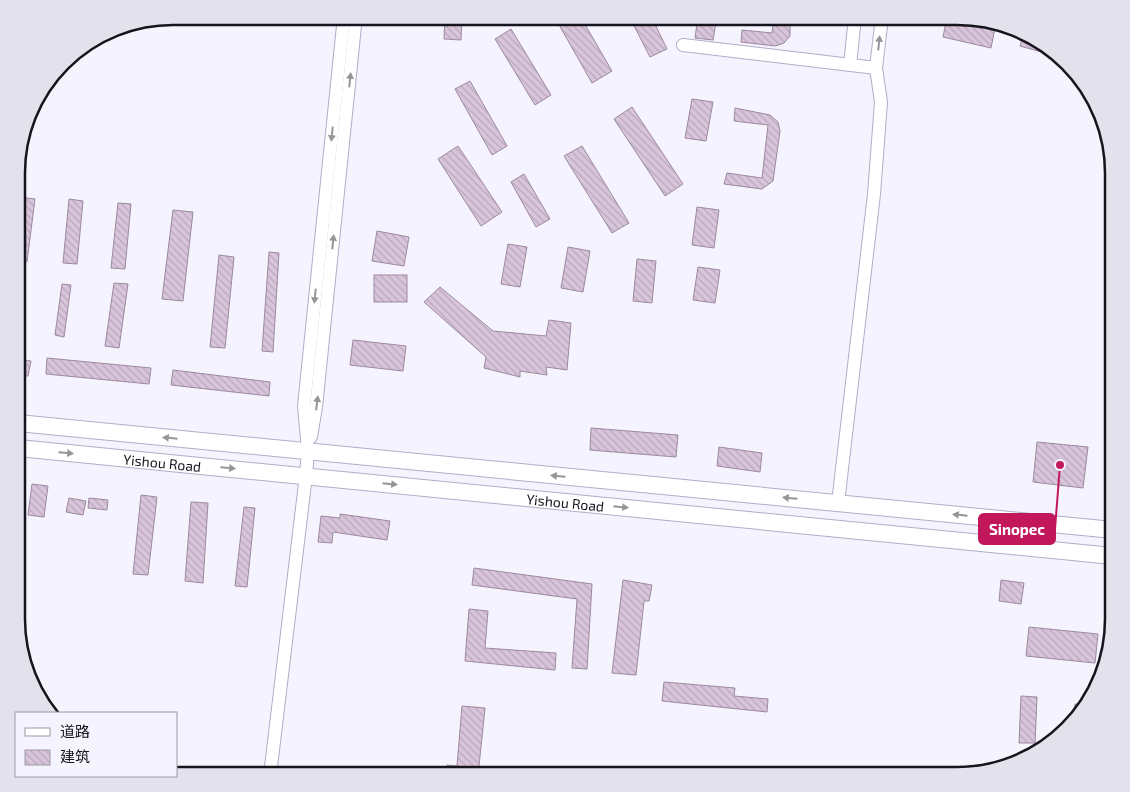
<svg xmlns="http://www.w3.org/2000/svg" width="1130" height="792" viewBox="0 0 1130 792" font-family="'Exo 2','Noto Sans SC',sans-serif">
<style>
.building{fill:url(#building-back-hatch);stroke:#9c899f}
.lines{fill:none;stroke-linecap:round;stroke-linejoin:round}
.minor-casing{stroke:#b2adc8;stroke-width:14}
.major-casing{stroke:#b2adc8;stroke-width:18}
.minor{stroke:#fff;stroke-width:12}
.major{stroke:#fff;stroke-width:16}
.oneway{fill:#96969a}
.labels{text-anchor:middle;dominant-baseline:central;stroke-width:4.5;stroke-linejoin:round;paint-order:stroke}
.street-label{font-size:14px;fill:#16151e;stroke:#f5f3fe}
.rim{fill:none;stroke:#16151e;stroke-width:2.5}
.leader{fill:none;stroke:#c2185b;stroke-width:2}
.callout-dot{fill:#c2185b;stroke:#f5f3fe;stroke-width:2}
.callout{fill:#c2185b;stroke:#c2185b;stroke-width:2}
.callout-label{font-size:15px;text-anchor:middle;font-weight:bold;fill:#fff}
</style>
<defs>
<pattern id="building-back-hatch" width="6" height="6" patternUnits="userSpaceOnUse" patternTransform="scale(1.25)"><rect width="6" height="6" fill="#d8c4db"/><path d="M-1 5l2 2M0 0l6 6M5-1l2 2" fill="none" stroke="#b9a8bc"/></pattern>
</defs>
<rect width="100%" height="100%" fill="#f5f3fe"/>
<g class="building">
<polygon points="445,16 462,16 461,40 444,39"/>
<polygon points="554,16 580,16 612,71 592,83"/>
<polygon points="629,16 651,16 667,49 650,57"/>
<polygon points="698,16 717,16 713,40 695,38"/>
<polygon points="774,16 790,16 790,36 784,43 775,46 741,42 742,30 772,33"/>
<polygon points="947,17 967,17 996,23 991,48 943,37"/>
<polygon points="511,29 551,95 535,105 495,39"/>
<polygon points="1024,33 1052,49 1059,57 1020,46"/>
<polygon points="470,81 507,146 492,155 455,89"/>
<polygon points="692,99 713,102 706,141 685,138"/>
<polygon points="632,107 683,184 665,196 614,119"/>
<polygon points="735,108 770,115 778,122 780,131 773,181 762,189 724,184 727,173 762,178 768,125 734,121"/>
<polygon points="458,146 502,212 481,226 438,159"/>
<polygon points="582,146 629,223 612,233 564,156"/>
<polygon points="524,174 550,219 536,227 511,182"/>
<polygon points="18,197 35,199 27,262 18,261"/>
<polygon points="69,199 83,201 77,264 63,263"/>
<polygon points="118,203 131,204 125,269 111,268"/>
<polygon points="697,207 719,210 714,248 692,245"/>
<polygon points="173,210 193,212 183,301 162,299"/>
<polygon points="377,231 409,237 404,266 372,261"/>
<polygon points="508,244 527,247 520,287 501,284"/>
<polygon points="568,247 590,251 583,292 561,288"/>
<polygon points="269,252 279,253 273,352 262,351"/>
<polygon points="219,255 234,257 225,348 210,347"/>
<polygon points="637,259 656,261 652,303 633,301"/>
<polygon points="698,267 720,270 715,303 693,300"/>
<rect x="374" y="275" width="33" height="27"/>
<polygon points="114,283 128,284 119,348 105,346"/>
<polygon points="62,284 71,285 64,337 55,335"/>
<polygon points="440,287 493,331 546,336 549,320 571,323 567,370 546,367 547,375 520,371 520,377 484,368 486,357 424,302"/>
<polygon points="353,340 406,346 403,371 350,365"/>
<polygon points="47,358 151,368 149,384 46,374"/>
<polygon points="18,359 31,361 28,376 18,375"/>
<polygon points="173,370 270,382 269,396 171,385"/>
<polygon points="591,428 678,435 676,457 590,450"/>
<polygon points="1037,442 1088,447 1083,488 1033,482"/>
<polygon points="719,447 762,453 760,472 717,466"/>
<polygon points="32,484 48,486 44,517 28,515"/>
<polygon points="141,495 157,497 148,575 133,574"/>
<polygon points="69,498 86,501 83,515 66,512"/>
<polygon points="89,498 108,500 107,510 88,508"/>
<polygon points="191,502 208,503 203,583 185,581"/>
<polygon points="244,507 255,508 247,587 235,586"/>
<polygon points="340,514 390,521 387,540 333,532 332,543 318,542 321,516 340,518"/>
<polygon points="474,568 592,584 587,669 572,668 577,599 472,585"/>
<polygon points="623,580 652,585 649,601 644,601 636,675 612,673"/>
<polygon points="1001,580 1024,583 1021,604 999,601"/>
<polygon points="469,609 488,611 485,648 556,653 555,670 465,661"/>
<polygon points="1029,627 1098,634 1095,663 1026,656"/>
<polygon points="664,682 735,688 734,696 768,699 767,712 662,701"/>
<polygon points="1021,696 1037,697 1035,743 1019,743"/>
<polygon points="1075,704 1087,705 1081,714 1074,720"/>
<polygon points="462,706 485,708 478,776 446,776 447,765 457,766"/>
</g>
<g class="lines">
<g class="minor-casing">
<g id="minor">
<polyline points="683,45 876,68"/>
<polyline points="850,65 855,17"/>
<polyline points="311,437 316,407 356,16"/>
<polyline points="838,503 874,194 881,102 876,68 882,17"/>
<polyline points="270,775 306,475 308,451 304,406 344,16"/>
</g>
</g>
<g class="major-casing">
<g id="major">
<polyline points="18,423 1113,530"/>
<path id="s1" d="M18 448 1113 556"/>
</g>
</g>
<use href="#minor" class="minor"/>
<use href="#major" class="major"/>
</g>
<defs><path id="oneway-solid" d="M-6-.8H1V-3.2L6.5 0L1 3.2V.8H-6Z" transform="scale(1.25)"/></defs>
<g class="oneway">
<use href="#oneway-solid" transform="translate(879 43) rotate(-84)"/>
<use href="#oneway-solid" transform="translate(350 80) rotate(-84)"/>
<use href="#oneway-solid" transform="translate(332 134) rotate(96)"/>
<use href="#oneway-solid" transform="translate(333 242) rotate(-84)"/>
<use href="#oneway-solid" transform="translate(315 296) rotate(96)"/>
<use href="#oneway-solid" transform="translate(317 403) rotate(-83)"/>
<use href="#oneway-solid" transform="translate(170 438) rotate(-174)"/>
<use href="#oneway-solid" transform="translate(66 453) rotate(5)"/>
<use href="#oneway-solid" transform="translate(228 468) rotate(5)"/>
<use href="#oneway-solid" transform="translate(558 476) rotate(-175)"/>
<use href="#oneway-solid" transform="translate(390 484) rotate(6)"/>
<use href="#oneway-solid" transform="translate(790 498) rotate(-175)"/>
<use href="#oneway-solid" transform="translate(621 507) rotate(6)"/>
<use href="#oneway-solid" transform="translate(960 515) rotate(-174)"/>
</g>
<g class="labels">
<g class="street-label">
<text stroke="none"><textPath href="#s1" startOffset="145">Yishou Road</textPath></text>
<text stroke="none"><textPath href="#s1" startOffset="550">Yishou Road</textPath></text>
</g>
</g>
<path d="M0 0H1130V792H0ZM173 25H957A148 148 0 0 1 1105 173V619A148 148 0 0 1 957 767H173A148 148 0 0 1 25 619V173A148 148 0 0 1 173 25Z" fill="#e3e1ec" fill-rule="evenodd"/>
<path class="rim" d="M173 25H957A148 148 0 0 1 1105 173V619A148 148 0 0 1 957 767H173A148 148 0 0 1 25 619V173A148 148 0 0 1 173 25Z"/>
<path class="leader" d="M1060 465L1055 529"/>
<circle class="callout-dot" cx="1060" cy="465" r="5"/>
<rect class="callout" x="979" y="514" width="76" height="30" rx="5"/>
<g class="callout-label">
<text x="1017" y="535">Sinopec</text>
</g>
<rect x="15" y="712" width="162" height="65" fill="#f5f3fe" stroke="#9c9aa4"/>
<rect x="25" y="728" width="25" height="8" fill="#ffffff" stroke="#9c9aa4"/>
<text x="60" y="737" font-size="15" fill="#16151e">道路</text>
<rect x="25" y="750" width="25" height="15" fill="url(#building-back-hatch)" stroke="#9c9aa4"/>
<text x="60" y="762" font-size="15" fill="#16151e">建筑</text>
</svg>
